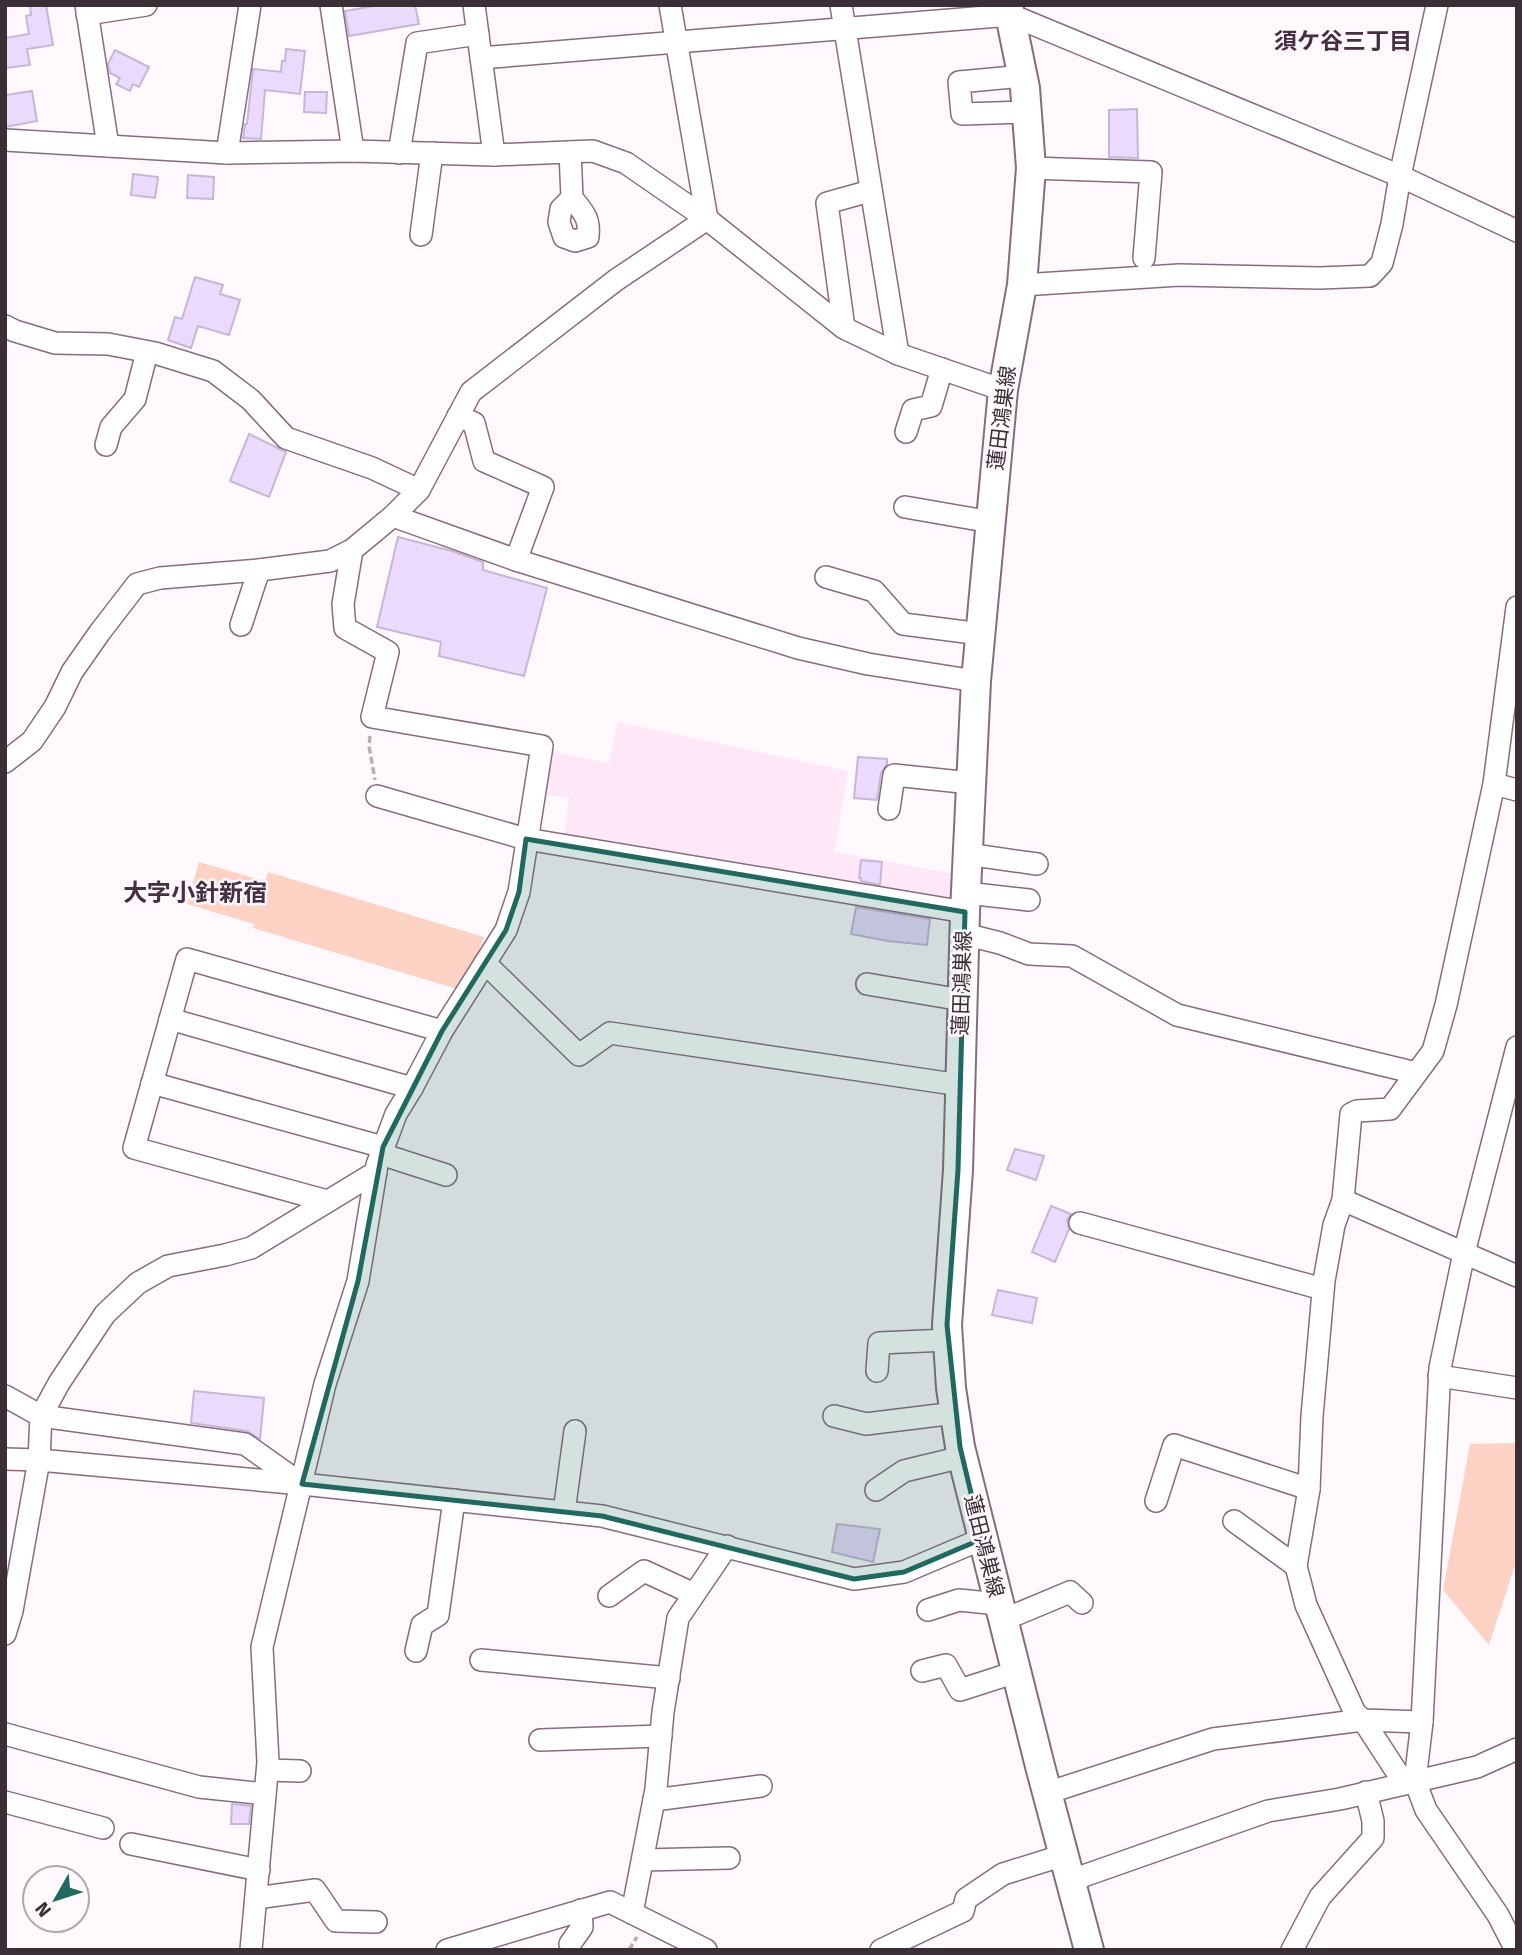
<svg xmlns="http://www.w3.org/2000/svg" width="1522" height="1955" viewBox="0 0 1522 1955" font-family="'Fira Sans','Noto Sans JP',sans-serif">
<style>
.built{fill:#fee7f7}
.green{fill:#fcd2c4}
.building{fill:#eadbfc;stroke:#c5b7d5;stroke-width:2}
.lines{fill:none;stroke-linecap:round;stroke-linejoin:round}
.minor-casing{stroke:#876c7f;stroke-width:24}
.major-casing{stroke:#876c7f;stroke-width:32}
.path{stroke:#b8afb6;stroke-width:3.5;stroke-dasharray:7 3.5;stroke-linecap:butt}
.minor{stroke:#fff;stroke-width:21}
.major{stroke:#fff;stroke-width:28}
.marked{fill:#21695f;fill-opacity:0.2;stroke:#21695f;stroke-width:5;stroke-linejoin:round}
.labels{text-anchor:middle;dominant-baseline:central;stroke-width:5;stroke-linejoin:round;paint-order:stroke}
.street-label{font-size:21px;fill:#3a2f37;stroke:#fff8fd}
.neighbourhood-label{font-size:23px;font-weight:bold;fill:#462f40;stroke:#fff8fd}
.quarter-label{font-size:24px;font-weight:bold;fill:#462f40;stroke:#fff8fd}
</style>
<rect width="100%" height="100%" fill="#fff8fd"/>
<polygon class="built" points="618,722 848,771 834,852 956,874 951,902 564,838 569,798 540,794 549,751 609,763"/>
<g class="green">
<polygon points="199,862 265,881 268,872 484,937 464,991 253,928 254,924 187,904"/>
<polygon points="1517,1443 1517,1559 1489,1645 1443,1590 1470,1444"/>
</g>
<g class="building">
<polygon points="30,5 46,5 53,45 27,49 30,65 5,68 5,38 29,34 26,16 31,15"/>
<polygon points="379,5 415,5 419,24 349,36 345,11"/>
<polygon points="286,49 305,51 300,94 265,90 261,139 243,138 245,124 247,124 253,69 281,72 282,61 285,61"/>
<polygon points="115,50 149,67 139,87 133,84 130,91 116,84 120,78 110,73 108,64"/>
<polygon points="32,91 37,121 5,127 5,95"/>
<polygon points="305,92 327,92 326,113 304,112"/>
<polygon points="1137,109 1138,158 1109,157 1109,110"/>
<polygon points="133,174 158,177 155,198 131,195"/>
<polygon points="188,175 214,177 213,199 187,198"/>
<polygon points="195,277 223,285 220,294 240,300 229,335 198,326 191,348 168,340 175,317 182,319"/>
<polygon points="249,434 286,452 269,497 230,481"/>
<polygon points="398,537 452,551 483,562 483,570 547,588 524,676 439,656 441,642 377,627"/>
<polygon points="858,757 887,759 887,764 881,773 877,800 854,798"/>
<polygon points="861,860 882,862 880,885 861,881 861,878 859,878"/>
<polygon points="856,907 930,919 927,945 888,941 851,934"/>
<polygon points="1015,1149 1044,1156 1036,1180 1007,1170"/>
<polygon points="1051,1206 1071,1214 1067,1220 1069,1229 1055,1262 1032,1252"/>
<polygon points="998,1290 1037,1298 1032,1323 992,1315"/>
<polygon points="194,1391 264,1398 260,1439 247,1431 191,1423"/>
<polygon points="837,1524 880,1529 873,1562 832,1552"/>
<polygon points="232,1804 251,1806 249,1824 231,1824"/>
</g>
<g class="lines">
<g class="minor-casing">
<g id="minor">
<polyline points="86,5 108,146"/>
<polyline points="331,5 353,151"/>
<polyline points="474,5 494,155"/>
<polyline points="670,5 707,219"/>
<polyline points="841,5 898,354"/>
<polyline points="87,14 146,5"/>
<polyline points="481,58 1011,15 1400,176 1517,231"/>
<polyline points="1023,76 959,82 962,114 1027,112"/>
<polyline points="5,140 227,153 353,151 494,155 593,151 626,163 707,219 844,328 898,354 1003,390"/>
<path d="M570 152 572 198 561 209 559 222 564 237 575 241 588 237C590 218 584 213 572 198"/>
<polyline points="227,153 250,5"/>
<polyline points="399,153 417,43 478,34"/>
<polyline points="1031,168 1151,172 1144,258"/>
<polyline points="421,235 432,153"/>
<polyline points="1022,285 1179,275 1320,278 1370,276 1382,263 1392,224 1400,176 1437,5"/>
<polyline points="5,326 15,331 55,343 108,344 155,353 213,371 251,400 286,438 372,468 419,490"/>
<polyline points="844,328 827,203 870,191"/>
<polyline points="458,416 474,423 484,461 543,487 516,560"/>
<polyline points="906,432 913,410 931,406 942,369"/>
<polyline points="106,445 111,427 135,399 147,352"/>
<polyline points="905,507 991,522"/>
<polyline points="393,516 516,560 798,648 868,664 976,681"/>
<polyline points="826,577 874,591 903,624 981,634"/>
<polyline points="241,625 259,570"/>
<polyline points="5,762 32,741 55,707 72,672 100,632 137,584 160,578 259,570 330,561 352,550 393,516 419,490 471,392 616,280 707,219"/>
<polyline points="1494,784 1517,790"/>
<polyline points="377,796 526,839 965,912"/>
<polyline points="889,809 894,775 971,783"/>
<polyline points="967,854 1037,864"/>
<polyline points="966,893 1029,900"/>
<polyline points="964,934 1000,943 1029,954 1072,956 1177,1015 1416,1073"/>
<polyline points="485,963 579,1055 610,1033 960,1085"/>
<polyline points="867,984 962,1000"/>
<polyline points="170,1019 412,1088"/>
<polyline points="152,1083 383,1147"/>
<polyline points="381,1154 446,1175"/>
<polyline points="1343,1200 1517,1276"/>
<polyline points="327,1201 134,1148 187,959 442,1031"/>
<polyline points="1080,1223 1323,1289"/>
<polyline points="877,1371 879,1343 948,1340"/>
<polyline points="1439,1376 1517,1388"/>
<polyline points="5,1396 41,1416 245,1444 300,1483"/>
<polyline points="834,1416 866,1424 955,1413"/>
<polyline points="5,1459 39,1460 302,1484 602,1516 854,1579 904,1572 982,1539"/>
<polyline points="876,1490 904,1471 962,1457"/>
<polyline points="1156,1501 1174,1445 1309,1489"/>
<polyline points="564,1512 575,1431"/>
<polyline points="1234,1521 1296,1566"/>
<polyline points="609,1596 644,1571 694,1594"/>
<polyline points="928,1610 959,1600 998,1604"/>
<polyline points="1003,1620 1070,1592 1082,1603"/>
<polyline points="5,1634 12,1611 39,1460 41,1416 59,1383 105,1314 138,1283 168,1266 225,1255 251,1248 376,1172"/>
<polyline points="416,1651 422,1625 438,1615 454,1500"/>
<polyline points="481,1660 669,1678"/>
<polyline points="922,1671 946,1665 960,1690 1016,1672"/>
<polyline points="1422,1722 1363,1720 1355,1713 1306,1605 1296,1566 1309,1489 1312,1416 1324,1281 1334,1225 1343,1200 1351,1114 1357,1111 1390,1109 1433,1051 1446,1005 1494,784 1517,607"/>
<polyline points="5,1734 199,1787 265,1794"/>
<polyline points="540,1740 661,1736"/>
<polyline points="268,1770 300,1771"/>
<polyline points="1047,1793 1213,1739 1363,1720 1404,1783"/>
<polyline points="654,1800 761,1786"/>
<polyline points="5,1802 103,1828"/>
<polyline points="131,1844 259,1870"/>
<polyline points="643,1860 729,1858"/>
<polyline points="1072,1880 1268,1811 1340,1799 1477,1767 1517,1749"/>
<polyline points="256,1898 315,1890 336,1921 376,1922"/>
<polyline points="632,1913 656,1789 663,1712 678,1618 727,1546"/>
<polyline points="570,1944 582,1927 581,1910"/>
<polyline points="251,1950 268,1762 262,1647 325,1384 358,1281 377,1165 396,1114 412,1088 442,1031 506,930 519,892 542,746 372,717 388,652 345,628 343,604 352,550"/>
<polyline points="447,1950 610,1902 706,1950"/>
<polyline points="881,1950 963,1911 966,1899 1003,1874 1064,1855"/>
<polyline points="1292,1950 1320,1897 1373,1838 1373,1821 1366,1792"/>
<polyline points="1516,1950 1498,1915 1426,1810 1415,1781 1422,1722 1440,1368 1464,1253 1517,1047"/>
</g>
</g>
<g class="major-casing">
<polyline id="major" points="1008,5 1025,88 1031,168 1022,285 1003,390 976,681 965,912 958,1170 947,1325 951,1388 960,1447 1040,1766 1089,1950"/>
</g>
<g class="path">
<polyline points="370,736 369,746 375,780"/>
<polyline points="629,1950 637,1937"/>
</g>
<use href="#minor" class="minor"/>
<use href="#major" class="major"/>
</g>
<path class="marked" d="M526 839 965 912 958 1170 947 1325 960 1447 982 1539 904 1572 854 1579 602 1516 302 1484 358 1281 383 1147 442 1031 506 930 519 892Z"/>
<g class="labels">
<g class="street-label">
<text transform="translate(1002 418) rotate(-83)">蓮田鴻巣線</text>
<text transform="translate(962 983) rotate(-88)">蓮田鴻巣線</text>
<text transform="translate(984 1546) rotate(76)">蓮田鴻巣線</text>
</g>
<g class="neighbourhood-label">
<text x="1343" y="41">須ケ谷三丁目</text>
</g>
<g class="quarter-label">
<text x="195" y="893">大字小針新宿</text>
</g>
</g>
<rect width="1522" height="1955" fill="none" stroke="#3a2f37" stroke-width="14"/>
<g transform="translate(56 1899) rotate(231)"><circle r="33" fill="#fff8fd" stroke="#b0a8ae" stroke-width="2"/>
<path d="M0-5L12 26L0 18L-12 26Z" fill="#21695f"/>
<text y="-10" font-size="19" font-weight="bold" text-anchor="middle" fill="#3a2f37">N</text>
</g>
</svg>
